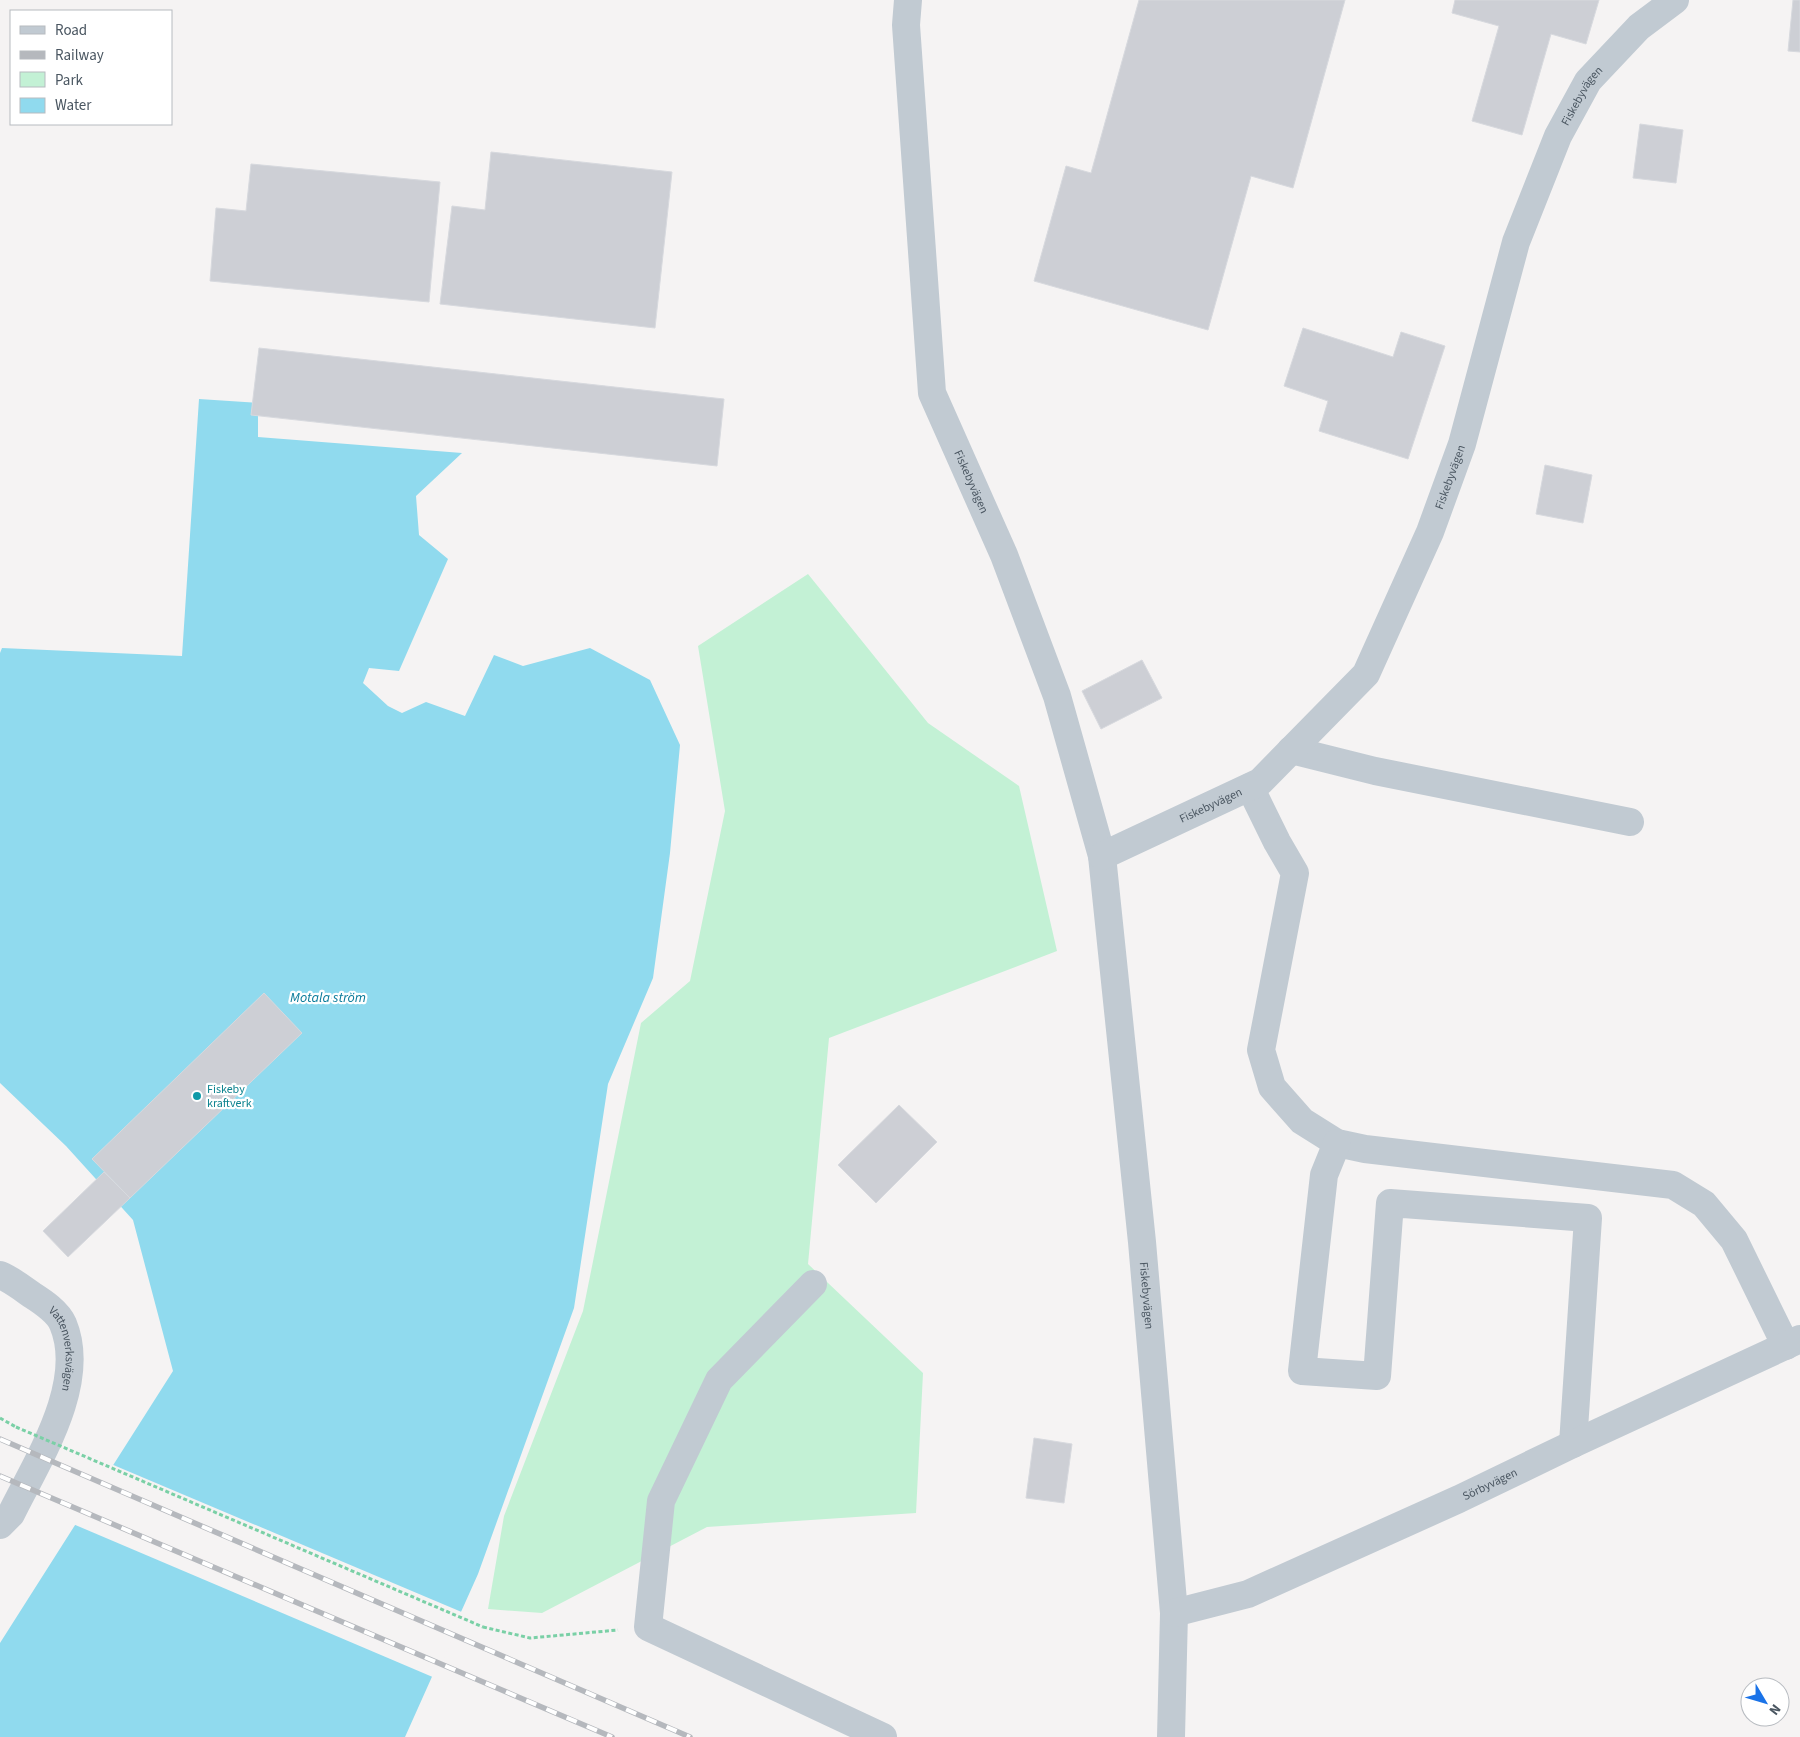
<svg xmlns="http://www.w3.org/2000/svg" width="1800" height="1737" viewBox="0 0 1800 1737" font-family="'Source Sans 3',sans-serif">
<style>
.green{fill:#c3f1d5}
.water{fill:#90daee}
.pier{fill:#f5f3f3}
.building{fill:#cdcfd5;stroke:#d7d9de}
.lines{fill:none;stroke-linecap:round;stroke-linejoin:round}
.path{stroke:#7ad0a6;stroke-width:3;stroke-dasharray:4 2.5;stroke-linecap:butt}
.minor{stroke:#c1cad2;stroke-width:28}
.rail-casing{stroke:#b5b8bd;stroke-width:5.5}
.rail{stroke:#fff;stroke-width:4;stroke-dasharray:11;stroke-linecap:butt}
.path-bridge{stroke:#7ad0a6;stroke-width:3;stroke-dasharray:4 2.5;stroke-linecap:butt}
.culture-dot{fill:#0f9aa8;stroke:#fff;stroke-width:2}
.labels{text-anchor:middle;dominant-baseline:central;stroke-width:4.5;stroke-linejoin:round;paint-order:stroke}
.street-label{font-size:12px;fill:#4a5661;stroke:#fff}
.culture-label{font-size:12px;fill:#0d838f;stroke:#fff;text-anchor:start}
.water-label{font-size:14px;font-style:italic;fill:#0c7c9b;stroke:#fff}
</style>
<rect width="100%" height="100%" fill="#f5f3f3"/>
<polygon class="green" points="808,574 928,723 1019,786 1057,951 829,1038 808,1264 923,1373 916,1513 707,1527 542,1613 488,1609 504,1516 583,1311 641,1023 690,981 725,811 698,646"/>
<polygon class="water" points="199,399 258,403 258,437 462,453 416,496 419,535 448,559 399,671 369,668 363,683 388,706 402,713 426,702 465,716 494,655 523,666 590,648 650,680 680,745 670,853 653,978 608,1084 574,1308 478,1574 405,1737 0,1737 0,1643 173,1371 133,1220 66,1146 0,1083 0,653 2,648 182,656"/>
<polygon class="pier" points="111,1464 464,1613 435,1678 73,1524"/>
<g class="building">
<polygon points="1139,0 1345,0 1293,188 1251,176 1208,330 1034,281 1066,166 1091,173"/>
<polygon points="1455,0 1599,0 1586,44 1551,34 1522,135 1472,121 1499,26 1452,13"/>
<polygon points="1793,0 1800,0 1800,52 1788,51"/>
<polygon points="1640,124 1683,130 1676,183 1633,178"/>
<polygon points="491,152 672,172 655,328 440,304 452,206 485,210"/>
<polygon points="251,164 440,182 429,302 210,281 216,208 246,211"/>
<polygon points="1303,328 1393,357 1401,332 1445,346 1408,459 1319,431 1328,401 1284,386"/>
<polygon points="259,348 724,399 717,466 251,415"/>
<polygon points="1545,465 1592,475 1583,523 1536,514"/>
<polygon points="1142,660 1162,698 1101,729 1082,691"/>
<polygon points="264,993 302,1033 130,1198 92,1159"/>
<polygon points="899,1105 937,1142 876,1203 838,1165"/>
<polygon points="104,1172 130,1198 68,1257 43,1231"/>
<polygon points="1034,1438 1072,1444 1064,1503 1026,1498"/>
</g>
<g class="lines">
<g class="path">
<polyline points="0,1418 16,1427"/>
<polyline points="483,1627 530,1638 618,1630"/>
</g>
<g class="minor">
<path id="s1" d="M908 0 906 25 932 393 1004 555 1057 696 1102 856 1142 1242 1174 1613 1171 1737"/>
<polyline points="1291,750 1375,771 1630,822"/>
<polyline points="1250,787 1277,842 1295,873 1261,1050 1272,1087 1302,1121 1337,1143 1365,1149 1673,1185 1704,1204 1734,1240 1786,1346"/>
<path id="s2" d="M1102 856 1260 782 1366 674 1430 532 1462 444 1516 242 1558 136 1588 81 1639 27 1675 0"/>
<polyline points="1337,1143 1324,1175 1302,1371 1377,1376 1390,1203 1588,1218 1573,1444"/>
<path id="s3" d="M0 1275C12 1280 22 1288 32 1295 43 1302 58 1312 63 1324 88 1384 37 1461 11 1514L0 1525"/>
<polyline points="813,1284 719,1380 661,1501 648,1627 883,1737"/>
<path id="s4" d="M1174 1613 1248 1594 1459 1499 1573 1444 1800 1339"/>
</g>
<g class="rail-casing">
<g id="rail">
<polyline points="0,1439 690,1737"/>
<polyline points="0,1476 612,1737"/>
</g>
</g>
<use href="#rail" class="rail"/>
<polyline class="path-bridge" points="16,1427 483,1627"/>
</g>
<circle class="culture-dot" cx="197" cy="1096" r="5"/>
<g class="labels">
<g class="street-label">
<text stroke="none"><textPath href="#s2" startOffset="945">Fiskebyvägen</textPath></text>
<text stroke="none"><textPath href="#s2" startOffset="540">Fiskebyvägen</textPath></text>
<text stroke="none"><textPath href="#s1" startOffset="491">Fiskebyvägen</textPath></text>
<text stroke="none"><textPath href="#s2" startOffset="120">Fiskebyvägen</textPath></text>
<text stroke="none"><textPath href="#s1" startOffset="1330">Fiskebyvägen</textPath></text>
<text stroke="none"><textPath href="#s3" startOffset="105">Vattenverksvägen</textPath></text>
<text stroke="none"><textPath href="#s4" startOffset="342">Sörbyvägen</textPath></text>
</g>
<g class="culture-label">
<text x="207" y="1089">Fiskeby<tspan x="207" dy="14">kraftverk</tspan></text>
</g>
<g class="water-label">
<text x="328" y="998">Motala ström</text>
</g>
</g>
<rect x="10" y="10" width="162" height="115" fill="#ffffff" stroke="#b7bbc0"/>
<rect x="20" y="26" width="25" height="8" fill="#c1cad2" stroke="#b7bbc0"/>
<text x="55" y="35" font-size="15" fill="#4a5661">Road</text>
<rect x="20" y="51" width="25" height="8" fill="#b5b8bd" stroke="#b7bbc0"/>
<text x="55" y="60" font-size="15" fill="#4a5661">Railway</text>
<rect x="20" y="72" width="25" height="15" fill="#c3f1d5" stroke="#b7bbc0"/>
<text x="55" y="85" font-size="15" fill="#4a5661">Park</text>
<rect x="20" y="98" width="25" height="15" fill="#90daee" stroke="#b7bbc0"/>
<text x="55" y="110" font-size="15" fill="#4a5661">Water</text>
<g transform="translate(1765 1702) rotate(128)"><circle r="24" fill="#ffffff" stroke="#b7bbc0"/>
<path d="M0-4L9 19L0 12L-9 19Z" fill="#1a73e8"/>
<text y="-8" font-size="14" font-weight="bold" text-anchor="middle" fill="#4a5661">N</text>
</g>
</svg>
